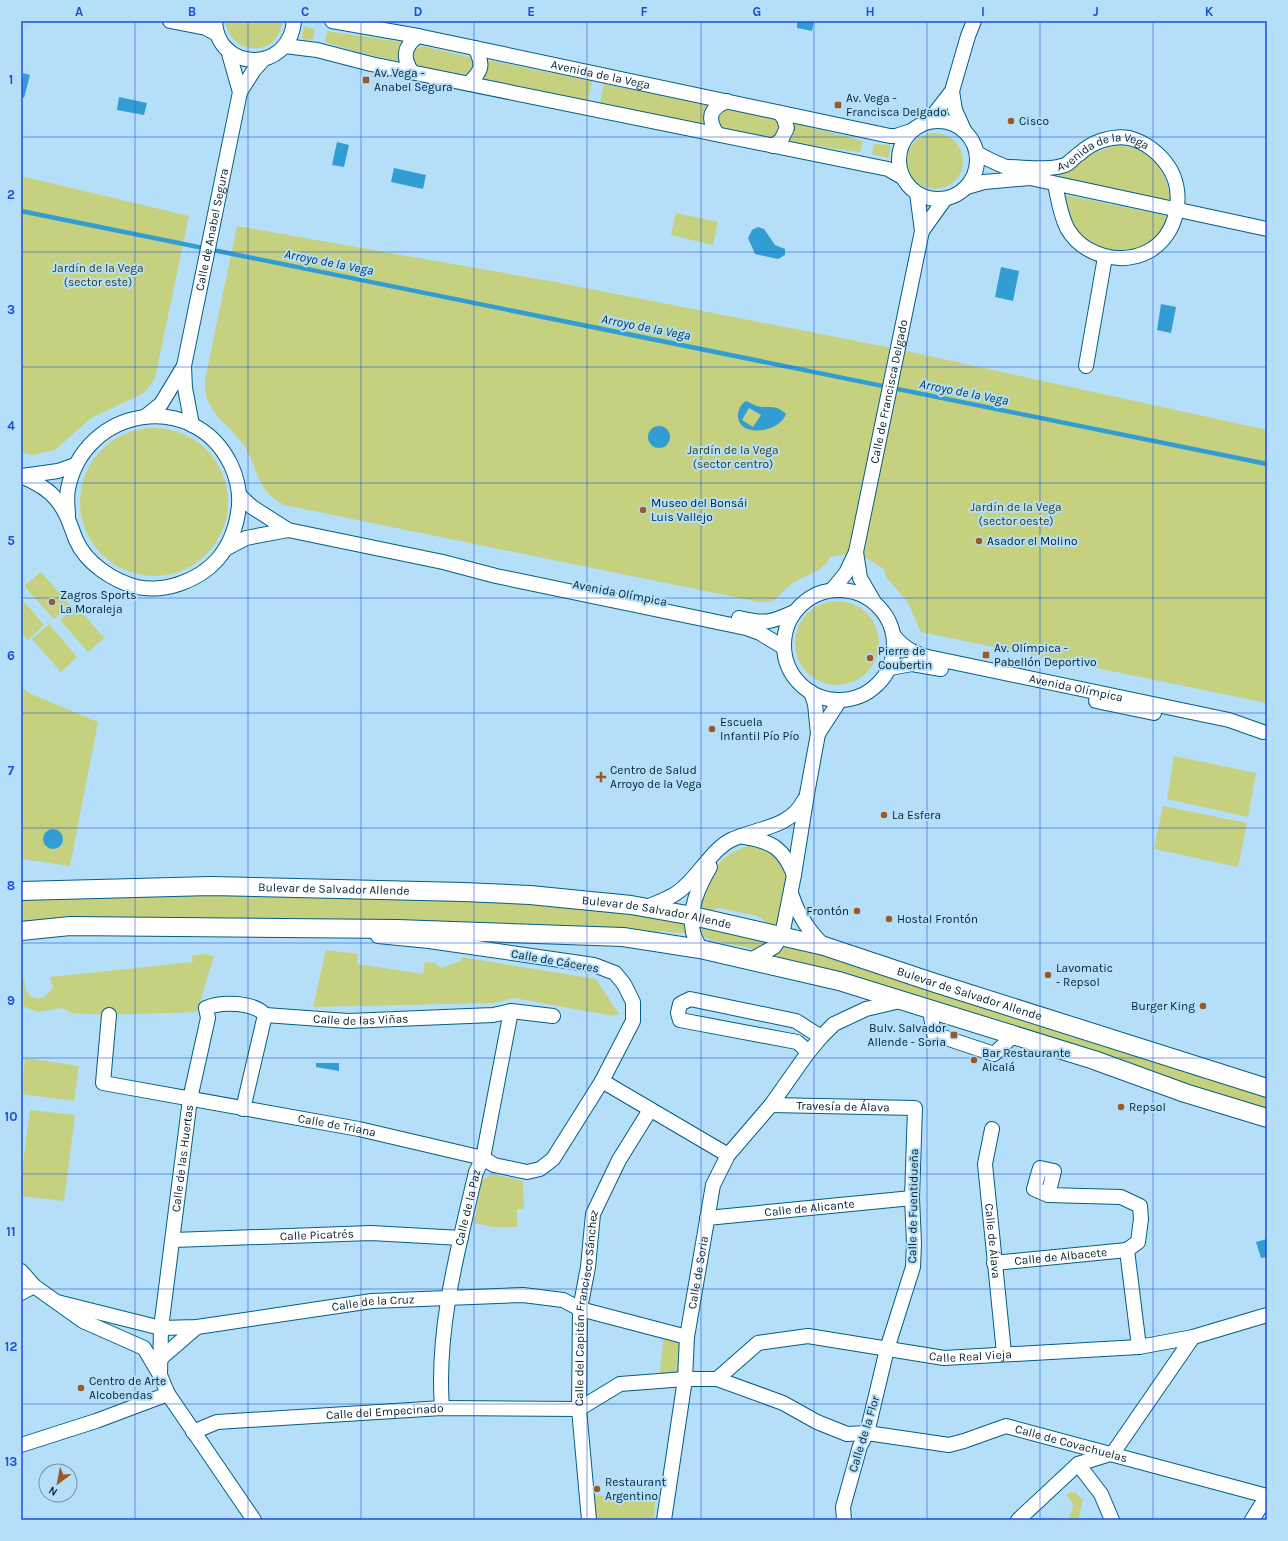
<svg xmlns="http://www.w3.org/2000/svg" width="1288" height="1541" viewBox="0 0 1288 1541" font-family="Karla,sans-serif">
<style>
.green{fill:#c5d17e}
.water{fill:#319dd3;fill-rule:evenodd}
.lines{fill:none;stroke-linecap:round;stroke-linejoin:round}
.stream{stroke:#319dd3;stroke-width:4.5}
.minor-casing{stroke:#045d83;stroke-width:16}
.major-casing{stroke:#045d83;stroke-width:20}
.minor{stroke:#fff;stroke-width:14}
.major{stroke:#fff;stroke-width:18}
.grid{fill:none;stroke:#1d4ed8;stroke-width:1;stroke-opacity:0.55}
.poi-dot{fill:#9b5926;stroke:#b5dff9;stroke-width:1.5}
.labels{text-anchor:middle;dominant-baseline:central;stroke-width:4;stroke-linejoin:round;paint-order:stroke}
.poi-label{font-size:12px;fill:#022232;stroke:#b5dff9;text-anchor:start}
.street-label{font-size:12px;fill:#022232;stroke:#b5dff9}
.park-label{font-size:12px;fill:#373c12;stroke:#b5dff9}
.water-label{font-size:13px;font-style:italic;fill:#06344b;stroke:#b5dff9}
.neatline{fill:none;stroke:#1d4ed8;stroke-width:1.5}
.grid-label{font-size:13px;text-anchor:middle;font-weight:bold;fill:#1d4ed8}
</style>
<rect width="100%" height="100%" fill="#b5dff9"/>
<g class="green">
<path d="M225 21H282C280 56 232 59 225 21Z"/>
<polygon points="304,26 315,29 313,40 301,39"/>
<polygon points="327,31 402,42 399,48 399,61 365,54 325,42"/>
<polygon points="422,46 470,57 474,63 474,69 467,75 421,67 414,63 411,59 414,50"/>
<polygon points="487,60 592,81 588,101 483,79 487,69"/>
<polygon points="604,84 709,105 704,117 704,125 600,104"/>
<polygon points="725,109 772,118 777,121 780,129 775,137 769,138 726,129 721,127 717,120 721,112"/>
<polygon points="793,123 863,141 860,152 788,142 792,136"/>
<circle cx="935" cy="161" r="28"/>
<polygon points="874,144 891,145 888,158 872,154"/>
<path d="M1117 145C1151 150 1166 167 1171 201L1055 176 1074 168 1088 155Z"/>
<polygon points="21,176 189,216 155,378 144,393 91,418 55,450 33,455 21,453"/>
<polygon points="1065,195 1168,216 1162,231 1154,241 1141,248 1127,252 1100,249 1076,233 1066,210"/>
<polygon points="676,213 718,222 713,245 671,235"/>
<path d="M237 226 555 282 897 349 1267 430V703L921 632 907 601 886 577 884 569 856 552 830 557C821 575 802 574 788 587 782 591 779 598 772 601 768 603 763 602 759 602L284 505C279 501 272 498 269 494 256 480 254 460 243 444 232 429 216 419 208 401 205 395 205 387 205 380Z"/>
<circle cx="154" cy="502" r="74"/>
<polygon points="41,572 70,605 54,619 24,586"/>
<polygon points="21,598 44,625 28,640 21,632"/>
<circle cx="837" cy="643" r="42"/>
<polygon points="76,605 104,638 88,652 60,620"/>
<polygon points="49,624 77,657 61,672 32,639"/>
<polygon points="21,687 31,694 98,722 70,866 21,859"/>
<polygon points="1174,756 1256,773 1248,817 1167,799"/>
<polygon points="1163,806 1247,823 1238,867 1154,849"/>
<path d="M755 844 778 853 788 877 778 925 775 926 770 925 758 916 719 908 707 912 698 908C713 872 714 855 755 844Z"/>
<polygon points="176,893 546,902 683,921 687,934 662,931 636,935 21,926 21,899"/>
<path d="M701 926 767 938 768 943 754 949 710 940C703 936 701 934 701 926Z"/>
<polygon points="788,944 1267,1095 1267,1111 768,959"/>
<polygon points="326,950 358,954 357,964 423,974 425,962 435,963 441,968 461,961 461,957 596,979 619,1014 613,1016 514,998 493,1003 313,1007"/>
<path d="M203 954 214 956 197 1012 104 1015 72 1013 62 1008 38 1012 25 1007 21 1008V977L25 979C23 988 30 1001 41 998 46 997 50 991 53 987L50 977 193 962 192 956Z"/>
<polygon points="25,1058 79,1066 74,1101 21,1094"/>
<polygon points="30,1110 75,1115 64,1201 21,1196 21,1177"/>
<polygon points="493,1174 523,1181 524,1209 517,1209 517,1227 493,1227 474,1223 482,1180"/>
<polygon points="664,1334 685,1339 683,1376 659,1379"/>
<path d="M1070 1492 1076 1493 1083 1500 1078 1520H1068C1073 1506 1077 1508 1066 1495Z"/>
<polygon points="594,1495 655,1502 654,1520 594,1520"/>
</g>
<g class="water">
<polygon points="797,21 814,21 812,31 797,28"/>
<polygon points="23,73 30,75 24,98 21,97"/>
<polygon points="119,97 147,103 144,115 117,110"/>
<polygon points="337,142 349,145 344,167 332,165"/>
<polygon points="394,168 426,175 423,189 391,182"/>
<polygon points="758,227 764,229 775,245 785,249 785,255 778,259 755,254 748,238 752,230"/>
<polygon points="1001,267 1019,271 1013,301 995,297"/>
<polygon points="1161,304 1176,307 1171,333 1157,330"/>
<path d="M746 401C751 403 757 407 762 407 772 407 778 406 786 414 780 433 736 439 738 414 739 408 741 404 746 401ZM749 408 761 415 753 427 742 420Z"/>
<circle cx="659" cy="437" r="11"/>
<circle cx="53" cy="839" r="10"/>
<polygon points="316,1063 339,1063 339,1071 316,1067"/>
<polygon points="1267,1239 1267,1257 1261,1258 1256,1242"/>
</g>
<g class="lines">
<polyline class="stream" points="21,211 1267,464"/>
<g class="minor-casing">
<g id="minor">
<polyline points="170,21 206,28 217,34"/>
<path d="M215 21C217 72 289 74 294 21"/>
<path id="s1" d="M332 21 418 36 890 136H896L911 131"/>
<polyline points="285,46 317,50 371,64 888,169 902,177"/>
<polyline points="228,50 240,92"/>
<path d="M412 72C402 58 404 46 418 36"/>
<path d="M469 83C482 71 484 65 475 48"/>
<polyline points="952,91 955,110 964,130"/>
<circle cx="938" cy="160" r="39"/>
<polyline points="928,122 952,91 968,36 974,21"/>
<path d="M717 134C707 118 709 109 727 101"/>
<polyline points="773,146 781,140 787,128 784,119 780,113"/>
<path d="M977 153C993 163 1013 169 1030 178L1267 229"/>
<path id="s2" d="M1007 167C1025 167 1048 171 1065 165 1070 163 1074 157 1079 154 1092 142 1111 135 1129 138 1145 142 1159 153 1168 166 1186 192 1178 235 1149 251 1121 266 1083 256 1067 228 1060 214 1058 198 1055 184"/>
<polyline points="967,187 984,182 1030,178"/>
<polyline points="922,231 945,199"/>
<polyline points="1086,366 1105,257"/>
<polyline points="146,416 161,404 184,366"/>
<path id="s3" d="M192 425 185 388 184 366 240 92 254 70 263 60"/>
<path d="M21 476C33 481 48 489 56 499 67 512 70 525 76 540 86 563 113 581 137 587 164 593 198 581 217 560 231 544 237 527 239 505 240 491 237 478 231 465 194 388 84 407 68 489 66 498 68 508 68 516"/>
<polyline points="22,476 58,471 75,465"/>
<polyline points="240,496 252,507 288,530"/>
<polyline points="227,548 246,538 288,530 443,562 496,576 746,628 760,633 783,647"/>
<polyline points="856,552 860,578 874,602"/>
<path id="s4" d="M832 590 846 573 856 552 922 231 917 193"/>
<circle cx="839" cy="645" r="55"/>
<path d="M739 618C765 624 770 623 794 612"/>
<path id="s5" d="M894 636C904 648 913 653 928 657L1229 720 1263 732"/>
<polyline points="890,668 912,664 941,669"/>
<polyline points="1096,701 1154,713"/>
<polyline points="818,734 840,700"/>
<path d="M744 837C772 841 784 849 794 875"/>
<path d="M791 893C798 915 808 930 824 946"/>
<path d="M645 908C655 903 669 899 678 892 697 879 711 850 731 840 756 828 791 828 804 800"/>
<path d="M700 949C698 943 694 937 693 932 688 909 699 886 710 867"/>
<polyline points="749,961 774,947 782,935 794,875 807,794 818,734 815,704 811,692"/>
<polyline points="930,1011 934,1034 994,1054 1013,1036"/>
<path id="s6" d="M109 1015 103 1083 359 1129 483 1158 494 1165 527 1172 540 1169 553 1159 602 1081 633 1021V1002L624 984 615 973 594 965 429 941 378 936"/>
<path id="s7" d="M265 1015 348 1021 493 1015 511 1011 553 1016"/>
<polyline points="807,1054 804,1048 797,1042 680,1020 678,1013 680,1004 690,999 796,1021 821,1037"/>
<polyline points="602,1081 728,1155"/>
<path id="s8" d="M771 1105 915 1108 912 1198 914 1243 913 1267 887 1349 867 1433 860 1446 843 1507 844 1520"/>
<polyline points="243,1109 265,1015"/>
<path id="s9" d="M992 1129 985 1164 1004 1353"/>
<polyline points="1048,1195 1054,1171 1040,1168 1034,1189 1048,1195 1121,1197 1140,1206 1141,1219 1138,1242 1127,1250"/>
<path id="s10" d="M707 1218 912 1198"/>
<path id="s11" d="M173 1240 371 1233 461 1238"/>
<polyline points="1127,1250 1139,1347"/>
<path id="s12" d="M994 1263 1127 1250"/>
<polyline points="21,1271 34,1286 83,1321 144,1348 160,1375 168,1394 254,1520"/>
<polyline points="21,1293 34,1286"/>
<path id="s13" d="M57 1302 161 1328 197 1327 372 1301 523 1295 563 1300 580 1309 687 1337"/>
<polyline points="160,1359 197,1327"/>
<path id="s14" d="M160 1375 161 1328 190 1099 208 1018 206 1008C221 1001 254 1002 265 1015"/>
<path id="s15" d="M717 1379 783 1403 817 1422 847 1434 867 1433 949 1445 964 1441 1006 1426 1267 1496"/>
<path id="s16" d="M442 1408C436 1329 458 1249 476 1172L483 1158 511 1011"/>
<path id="s17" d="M193 1432 217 1422 442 1408 579 1409 620 1384 685 1379H717L758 1343 808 1336 944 1358 1139 1347 1193 1337 1267 1315"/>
<polyline points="21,1445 96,1421 168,1394"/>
<polyline points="1078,1464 1101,1494 1112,1520"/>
<path id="s18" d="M589 1520 579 1409 580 1309 588 1267 593 1214 619 1160 650 1110"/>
<path id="s19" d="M664 1520 685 1379 687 1337 713 1185 728 1155 771 1105 807 1054 821 1037 834 1024 866 1009 900 1001"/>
<polyline points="1018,1520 1078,1464 1113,1453 1193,1337"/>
<polyline points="1252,1520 1267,1496"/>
</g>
</g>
<g class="major-casing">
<g id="major">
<path id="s20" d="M21 891 211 886 463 892 530 895 631 905 693 916 824 946 932 982 1267 1088"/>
<polyline points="21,931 70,926 397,929 623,937 700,949 839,981 1094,1060 1185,1093 1267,1118"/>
</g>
</g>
<use href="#minor" class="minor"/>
<use href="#major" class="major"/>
</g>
<path class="grid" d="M135 21V1520M248 21V1520M361 21V1520M474 21V1520M587 21V1520M701 21V1520M814 21V1520M927 21V1520M1040 21V1520M1153 21V1520M21 137H1267M21 252H1267M21 367H1267M21 483H1267M21 598H1267M21 713H1267M21 828H1267M21 943H1267M21 1058H1267M21 1174H1267M21 1289H1267M21 1404H1267"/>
<g class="poi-dot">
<rect x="362" y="76" width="8" height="8" rx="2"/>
<rect x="834" y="101" width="8" height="8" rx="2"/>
<circle cx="1011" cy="121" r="4"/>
<circle cx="643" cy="510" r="4"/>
<circle cx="979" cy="541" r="4"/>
<circle cx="52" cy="602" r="4"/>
<rect x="982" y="651" width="8" height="8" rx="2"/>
<circle cx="870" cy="658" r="4"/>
<circle cx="712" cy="729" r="4"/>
<path d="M599 771h4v4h4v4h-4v4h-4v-4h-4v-4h4z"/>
<circle cx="884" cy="815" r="4"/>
<circle cx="857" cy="911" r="4"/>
<circle cx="889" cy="919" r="4"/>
<circle cx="1048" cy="975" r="4"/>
<circle cx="1203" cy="1006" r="4"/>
<rect x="950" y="1031" width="8" height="8" rx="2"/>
<circle cx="974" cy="1060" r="4"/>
<circle cx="1121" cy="1107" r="4"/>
<circle cx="81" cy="1388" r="4"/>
<circle cx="597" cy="1489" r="4"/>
</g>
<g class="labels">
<g class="poi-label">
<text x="374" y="73">Av. Vega -<tspan x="374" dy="14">Anabel Segura</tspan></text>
<text x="846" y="98">Av. Vega -<tspan x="846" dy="14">Francisca Delgado</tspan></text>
<text x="1019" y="121">Cisco</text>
<text x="651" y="503">Museo del Bonsái<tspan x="651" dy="14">Luis Vallejo</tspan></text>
<text x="987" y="541">Asador el Molino</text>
<text x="60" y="595">Zagros Sports<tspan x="60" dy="14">La Moraleja</tspan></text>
<text x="994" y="648">Av. Olímpica -<tspan x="994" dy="14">Pabellón Deportivo</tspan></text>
<text x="878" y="651">Pierre de<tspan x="878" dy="14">Coubertin</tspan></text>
<text x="720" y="722">Escuela<tspan x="720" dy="14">Infantil Pío Pío</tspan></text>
<text x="610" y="770">Centro de Salud<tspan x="610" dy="14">Arroyo de la Vega</tspan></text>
<text x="892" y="815">La Esfera</text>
<text x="849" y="911" text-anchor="end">Frontón</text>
<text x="897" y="919">Hostal Frontón</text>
<text x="1056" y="968">Lavomatic<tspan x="1056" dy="14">- Repsol</tspan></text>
<text x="1195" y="1006" text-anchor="end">Burger King</text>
<text x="946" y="1028" text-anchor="end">Bulv. Salvador<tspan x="946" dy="14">Allende - Soria</tspan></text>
<text x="982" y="1053">Bar Restaurante<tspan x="982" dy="14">Alcalá</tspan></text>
<text x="1129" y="1107">Repsol</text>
<text x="89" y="1381">Centro de Arte<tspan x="89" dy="14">Alcobendas</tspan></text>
<text x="605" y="1482">Restaurant<tspan x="605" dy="14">Argentino</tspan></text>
</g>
<g class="street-label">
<text stroke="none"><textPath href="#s1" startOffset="274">Avenida de la Vega</textPath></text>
<text stroke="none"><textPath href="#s2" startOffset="101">Avenida de la Vega</textPath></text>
<text stroke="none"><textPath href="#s3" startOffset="199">Calle de Anabel Segura</textPath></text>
<text stroke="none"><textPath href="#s4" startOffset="209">Calle de Francisca Delgado</textPath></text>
<text transform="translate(620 593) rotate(11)">Avenida Olímpica</text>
<text stroke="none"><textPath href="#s5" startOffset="192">Avenida Olímpica</textPath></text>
<text stroke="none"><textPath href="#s20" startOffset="313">Bulevar de Salvador Allende</textPath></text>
<text stroke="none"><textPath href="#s20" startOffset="637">Bulevar de Salvador Allende</textPath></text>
<text transform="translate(555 961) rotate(10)">Calle de Cáceres</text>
<text stroke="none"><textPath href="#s20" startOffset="961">Bulevar de Salvador Allende</textPath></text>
<text stroke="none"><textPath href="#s7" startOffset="96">Calle de las Viñas</textPath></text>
<text stroke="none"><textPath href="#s8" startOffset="72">Travesía de Álava</textPath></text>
<text stroke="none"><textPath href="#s6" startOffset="306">Calle de Triana</textPath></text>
<text stroke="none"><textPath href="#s14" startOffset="218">Calle de las Huertas</textPath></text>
<text transform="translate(913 1206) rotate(-89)">Calle de Fuentidueña</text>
<text stroke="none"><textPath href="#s16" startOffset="203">Calle de la Paz</textPath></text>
<text stroke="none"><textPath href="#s10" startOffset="103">Calle de Alicante</textPath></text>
<text stroke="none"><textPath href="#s11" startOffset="144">Calle Picatrés</textPath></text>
<text stroke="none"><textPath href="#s9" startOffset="113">Calle de Álava</textPath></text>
<text stroke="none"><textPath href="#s12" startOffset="67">Calle de Albacete</textPath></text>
<text stroke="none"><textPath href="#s19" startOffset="250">Calle de Soria</textPath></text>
<text stroke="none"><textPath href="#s13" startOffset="321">Calle de la Cruz</textPath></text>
<text stroke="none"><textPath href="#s18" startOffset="213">Calle del Capitán Francisco Sánchez</textPath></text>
<text stroke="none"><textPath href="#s17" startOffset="803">Calle Real Vieja</textPath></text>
<text stroke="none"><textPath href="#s17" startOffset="194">Calle del Empecinado</textPath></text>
<text transform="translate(864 1434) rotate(-73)">Calle de la Flor</text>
<text stroke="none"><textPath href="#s15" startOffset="372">Calle de Covachuelas</textPath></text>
</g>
<g class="park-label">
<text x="98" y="268">Jardín de la Vega<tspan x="98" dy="14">(sector este)</tspan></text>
<text x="733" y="450">Jardín de la Vega<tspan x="733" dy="14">(sector centro)</tspan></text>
<text x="1016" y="507">Jardín de la Vega<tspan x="1016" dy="14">(sector oeste)</tspan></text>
</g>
<g class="water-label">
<text transform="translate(329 262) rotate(11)">Arroyo de la Vega</text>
<text transform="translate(646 327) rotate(11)">Arroyo de la Vega</text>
<text transform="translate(964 392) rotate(11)">Arroyo de la Vega</text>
</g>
</g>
<rect width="1288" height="1541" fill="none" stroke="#b5dff9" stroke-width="44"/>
<g transform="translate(58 1483) rotate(212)"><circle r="19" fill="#b5dff9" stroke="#6d93a9"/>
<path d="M0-3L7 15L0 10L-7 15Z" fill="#9b5926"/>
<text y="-6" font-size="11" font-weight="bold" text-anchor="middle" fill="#022232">N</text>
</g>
<rect x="22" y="22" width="1244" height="1497" class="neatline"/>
<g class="grid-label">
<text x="79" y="16">A</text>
<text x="192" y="16">B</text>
<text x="305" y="16">C</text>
<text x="418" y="16">D</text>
<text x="531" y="16">E</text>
<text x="644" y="16">F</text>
<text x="757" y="16">G</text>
<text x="870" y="16">H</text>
<text x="983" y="16">I</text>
<text x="1096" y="16">J</text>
<text x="1209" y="16">K</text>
<text x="11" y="84">1</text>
<text x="11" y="199">2</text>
<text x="11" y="314">3</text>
<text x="11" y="430">4</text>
<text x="11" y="545">5</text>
<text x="11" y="660">6</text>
<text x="11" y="775">7</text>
<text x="11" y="890">8</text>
<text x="11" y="1005">9</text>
<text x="11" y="1121">10</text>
<text x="11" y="1236">11</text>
<text x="11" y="1351">12</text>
<text x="11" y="1466">13</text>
</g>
</svg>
